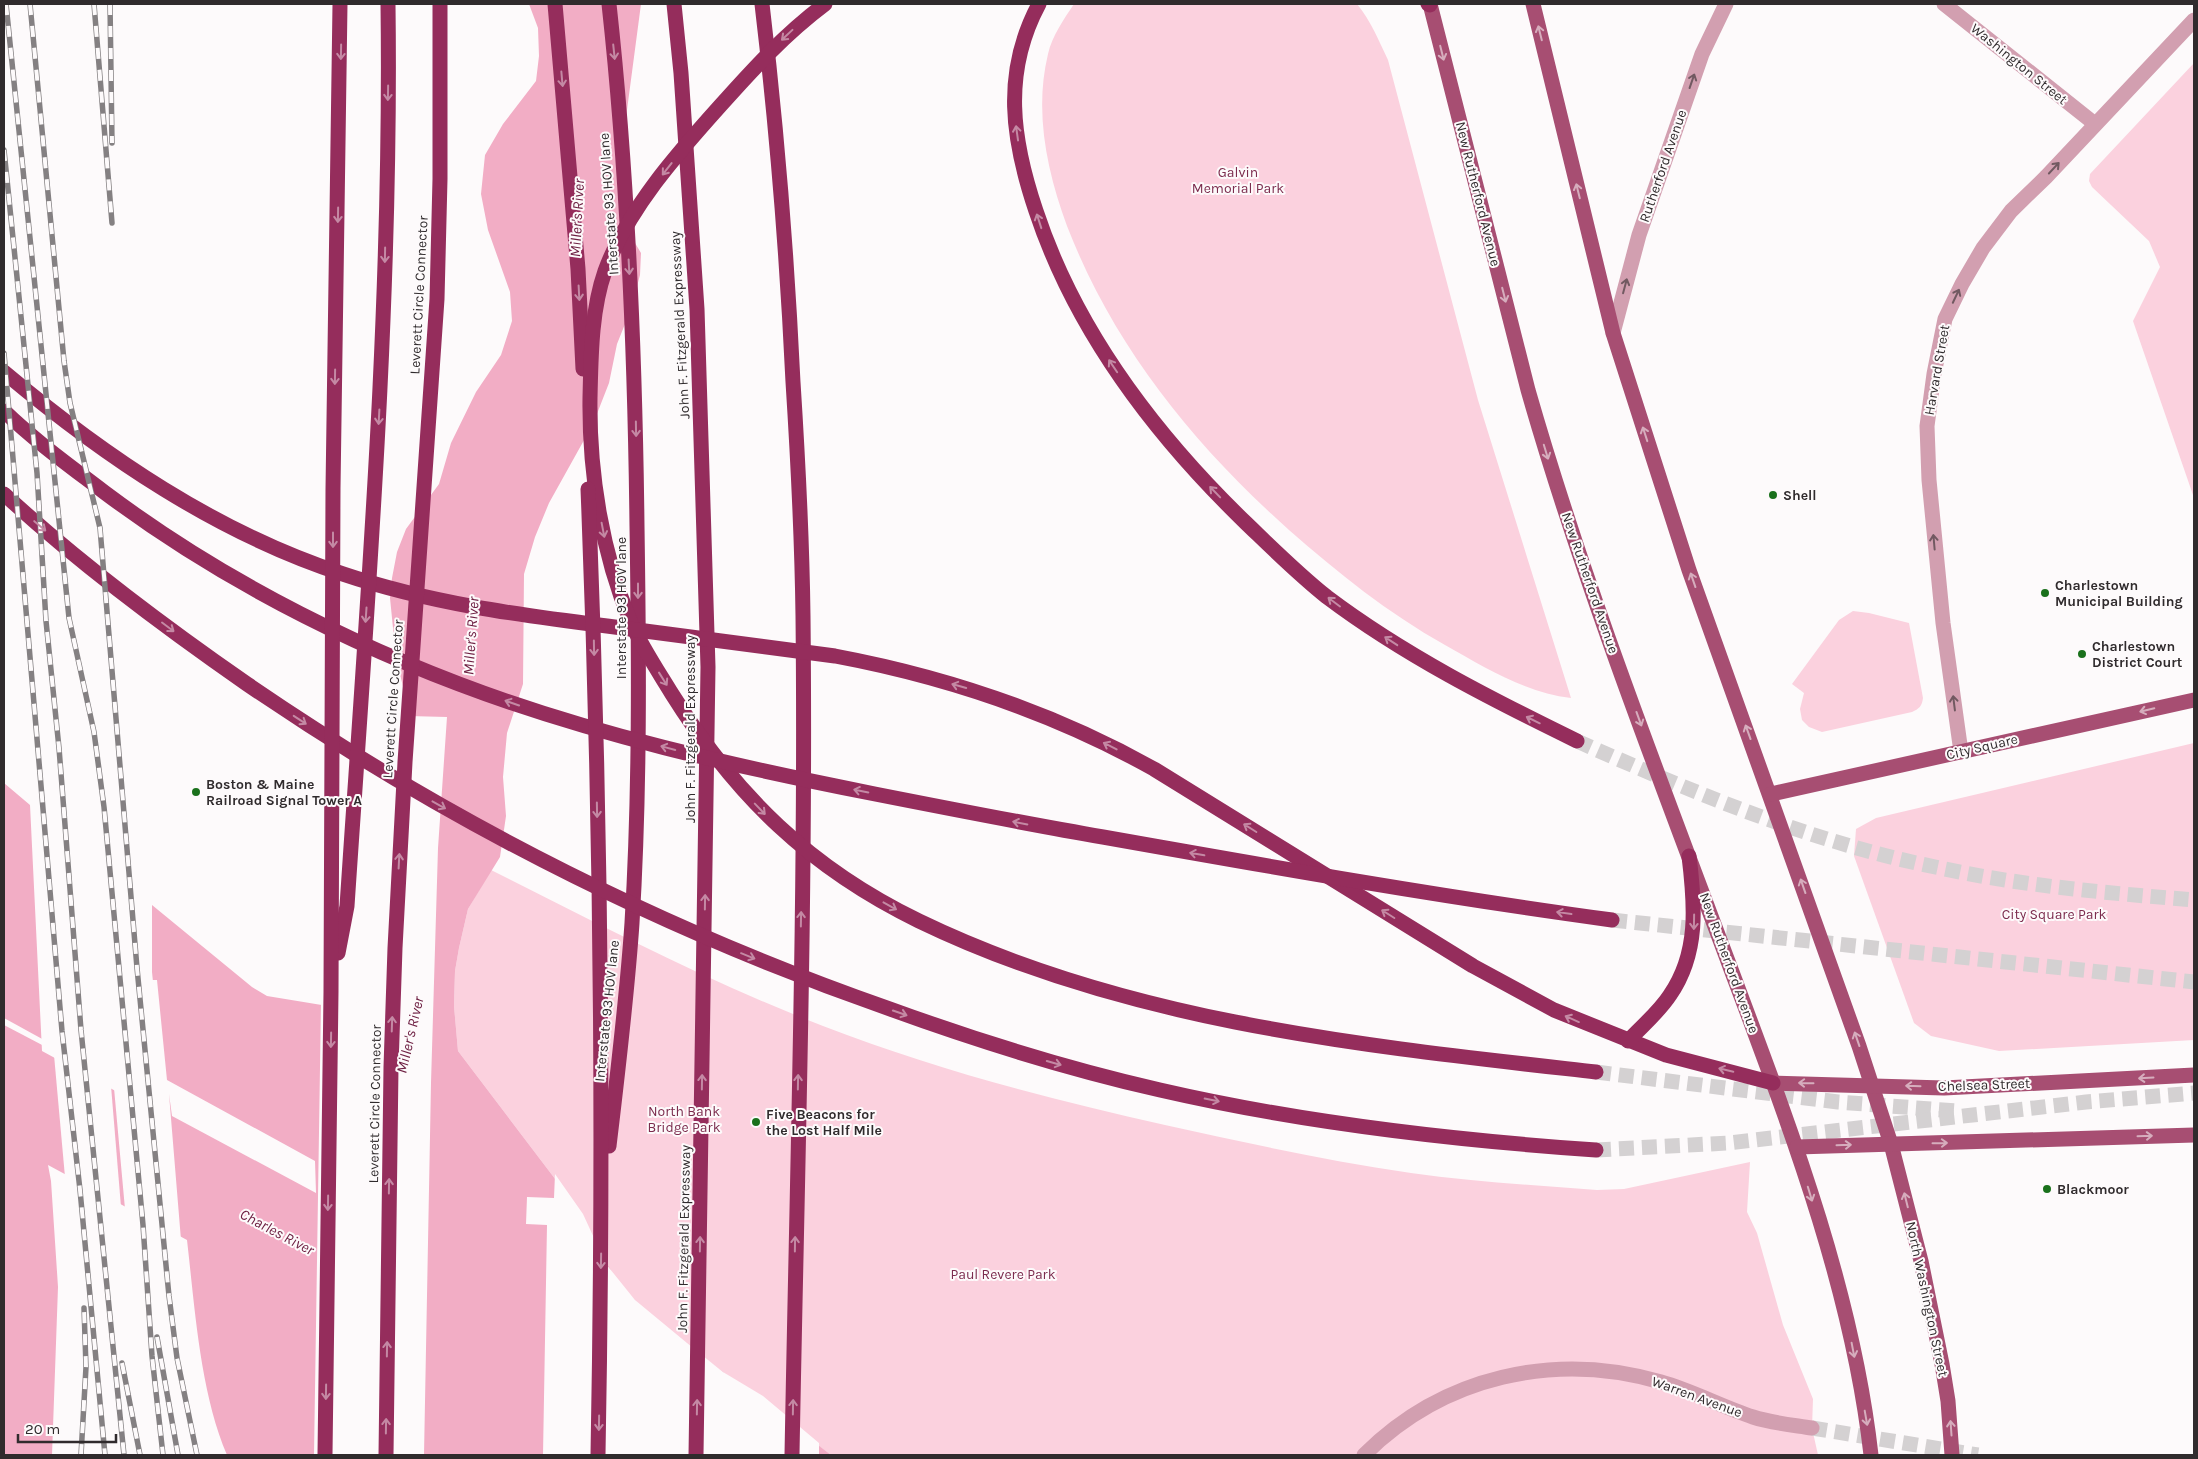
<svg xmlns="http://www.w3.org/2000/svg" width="2198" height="1459" viewBox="0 0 2198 1459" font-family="Karla,sans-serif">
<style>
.green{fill:#fbd1de}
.water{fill:#f2adc5}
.pier{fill:#fdfafb}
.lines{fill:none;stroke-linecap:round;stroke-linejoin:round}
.minor-tunnel{stroke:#d4d1d2;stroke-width:15;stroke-dasharray:15 8;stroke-linecap:butt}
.highway-tunnel{stroke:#d4d1d2;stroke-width:15;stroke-dasharray:15 8;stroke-linecap:butt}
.minor{stroke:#d29fb0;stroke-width:15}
.major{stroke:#a74e72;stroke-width:15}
.highway{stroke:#952d5c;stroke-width:15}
.rail-casing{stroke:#848082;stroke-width:5.5}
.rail{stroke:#fdfafb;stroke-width:4;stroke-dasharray:11;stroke-linecap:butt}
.oneway{stroke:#d6adbd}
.oneway2{stroke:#c489a4}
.oneway3{stroke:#715961}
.poi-dot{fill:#1a711c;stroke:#fdfafb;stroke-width:2}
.labels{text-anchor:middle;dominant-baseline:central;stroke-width:4;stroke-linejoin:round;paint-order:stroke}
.street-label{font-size:14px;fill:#302b2d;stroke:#fdfafb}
.park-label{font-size:14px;fill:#7c2c4e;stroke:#fdfafb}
.poi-label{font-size:14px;font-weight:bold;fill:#302b2d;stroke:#fdfafb;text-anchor:start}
.water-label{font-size:15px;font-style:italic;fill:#6e2043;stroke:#fdfafb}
</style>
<rect width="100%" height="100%" fill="#fdfafb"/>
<g class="green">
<path d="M1074 4H1357C1371 21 1379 41 1388 60L1478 400 1571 698C1526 693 1484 667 1445 645 1388 613 1338 573 1289 530 1193 444 1114 347 1067 226 1047 171 1034 112 1048 54 1052 36 1064 19 1074 4Z"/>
<polygon points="2194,63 2194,498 2133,321 2160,267 2149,241 2092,187 2089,181 2090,174"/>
<path d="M1853 611 1869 613 1909 623 1923 698C1922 706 1919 709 1912 712L1822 732 1809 727 1802 720 1800 709 1804 693 1792 684 1839 620Z"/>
<polygon points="2194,743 2194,1040 1999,1051 1931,1036 1914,1023 1854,856 1856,829 1876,818"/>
<path d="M491 870C600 925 709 982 823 1026 934 1069 1049 1099 1165 1125 1247 1143 1328 1161 1411 1173 1472 1182 1535 1185 1597 1190L1624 1189 1750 1162 1747 1212 1757 1233 1783 1325 1813 1399 1812 1428 1818 1455H831L722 1374 650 1316 618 1282 565 1192 458 1051 454 1006 455 971 459 948 468 909Z"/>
</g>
<path class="water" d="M529 4H641L625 125 635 243 641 253 640 275 631 309 617 344 609 383 593 424 549 503 535 537 524 574 523 684 507 733 503 777 506 816 500 857 468 909 459 948 455 971 454 1006 458 1051 565 1192 618 1282 650 1316 831 1455H227C200 1392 195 1309 187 1240L48 1165 51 1181 58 1287 52 1455H4V783L30 805 42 1051 167 1119 152 972V905L252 987 267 996 346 1009 368 996 387 960 412 865 422 809 410 715 396 658 390 598 392 578 397 552 406 529 439 484 451 443 476 392 501 355 512 321 510 292 488 230 481 194 485 155 503 124 536 81 539 56 538 28Z"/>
<g class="pier">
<polygon points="408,716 447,717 438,848 431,1083 424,1455 314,1455 321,1003 346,1006 357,1002 366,994 373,985 384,959 409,864 420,809 416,765"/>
<polygon points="150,980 157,980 167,1080 315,1161 316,1193 172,1116 169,1094 181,1240 125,1209 114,1088 164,1115"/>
<polygon points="4,1018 44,1040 44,1046 4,1025"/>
<polygon points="54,1055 111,1086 121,1207 65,1177"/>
<polygon points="555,1174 583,1214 606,1264 635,1300 687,1343 723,1372 763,1396 819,1443 819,1455 543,1455 547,1225 526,1224 527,1197 554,1198"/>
</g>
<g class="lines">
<polyline class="minor-tunnel" points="1812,1428 1978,1455"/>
<g class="highway-tunnel">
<path d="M1577 741C1694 793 1814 843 1940 868 2023 886 2109 893 2194 900"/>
<polyline points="1612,920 2194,982"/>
<polyline points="1596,1072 1838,1102 1956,1111"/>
<polyline points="1596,1150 1728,1143 2086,1102 2194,1093"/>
</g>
<g class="minor">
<polyline points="1944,4 2095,124"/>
<polyline points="1613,333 1639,235 1702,54 1726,4"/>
<polyline points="1961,752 1943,623 1929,480 1927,426 1934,374 1945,319 1962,284 1983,248 2011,211 2046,177 2194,20"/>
<path d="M1364 1455C1443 1376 1555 1351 1661 1382 1693 1391 1722 1407 1753 1417 1771 1423 1793 1425 1812 1428"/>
</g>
<g class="major">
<path d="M1430 4 1528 390C1584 585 1658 774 1729 964 1788 1122 1852 1286 1871 1455"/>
<polyline points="1533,4 1613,333 1689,570 1859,1046 1891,1144 1921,1261 1942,1364 1948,1401 1952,1455"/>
<polyline points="1771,794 2194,700"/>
<polyline points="1773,1083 1944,1088 2194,1075"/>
<polyline points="1797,1147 2194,1135"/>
</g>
<g class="highway">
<polyline points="555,4 578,269 583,369"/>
<path d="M609 4C628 177 635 352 637 526 639 658 640 791 632 923 627 997 618 1071 609 1146"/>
<polyline points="674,4 681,73 697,309 708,667 696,1455"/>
<path d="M762 4C777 130 787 255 793 382 798 460 802 538 803 616 806 895 797 1176 792 1455"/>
<path d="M825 4C785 34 753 69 720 106 676 155 628 209 605 271 591 311 591 357 590 398 589 474 602 553 631 623 642 647 658 671 672 694 736 796 810 868 919 921 1130 1023 1366 1046 1596 1072"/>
<path d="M1039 4C1002 73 1012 140 1036 211 1076 332 1155 435 1246 523 1272 548 1298 574 1327 597 1404 655 1491 699 1577 741"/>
<polyline points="1428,4 1430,5"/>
<path d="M4 372C104 456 217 533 343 574 429 603 518 615 607 626 683 636 759 646 835 656 947 677 1054 713 1154 769L1473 966 1554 1010 1666 1055 1773 1083"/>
<path d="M4 411C35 441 70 466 104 492 212 573 333 636 459 684 593 735 734 766 875 794 951 809 1027 824 1103 837 1272 867 1442 897 1612 920"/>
<path d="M588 489C601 811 604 1133 598 1455"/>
<path d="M4 494C79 563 162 625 247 684 447 821 661 929 890 1009 978 1041 1068 1069 1160 1090 1303 1123 1450 1140 1596 1150"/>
<path d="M338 953 347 906C367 606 392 305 388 4"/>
<path d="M1628 1041C1642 1026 1659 1012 1670 995 1699 953 1695 905 1689 856"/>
<polyline points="325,1455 331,992 333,489 340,4"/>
<polyline points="386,1455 391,1067 395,948 405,762 437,299 440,179 440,4"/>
</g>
<g class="rail-casing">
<g id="rail">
<polyline points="6,4 69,618 94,732 104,807 143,1225 152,1356 163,1455"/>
<polyline points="30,4 64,361 70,403 100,528 137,968 169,1296 177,1358 197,1455"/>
<polyline points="94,4 112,223"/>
<polyline points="110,4 112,143"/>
<polyline points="4,150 37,473 46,621 59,748 81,1030 124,1455"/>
<polyline points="4,353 62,1031 80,1190 105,1455"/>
<polyline points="157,1337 178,1455"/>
<polyline points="122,1363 140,1455"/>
<polyline points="81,1455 86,1367 84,1308"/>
</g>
</g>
<use href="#rail" class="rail"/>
</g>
<defs><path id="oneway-shaft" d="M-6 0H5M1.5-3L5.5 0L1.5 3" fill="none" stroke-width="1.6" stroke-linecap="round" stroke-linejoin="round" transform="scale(1.25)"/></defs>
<g class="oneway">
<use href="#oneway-shaft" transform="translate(1540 33) rotate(-104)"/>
<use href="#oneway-shaft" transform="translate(1442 53) rotate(76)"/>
<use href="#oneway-shaft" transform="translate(1578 191) rotate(-104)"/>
<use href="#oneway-shaft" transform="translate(1504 295) rotate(76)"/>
<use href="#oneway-shaft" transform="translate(1645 434) rotate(-108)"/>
<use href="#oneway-shaft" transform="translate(1546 452) rotate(73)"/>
<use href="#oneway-shaft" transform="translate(1693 580) rotate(-109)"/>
<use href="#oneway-shaft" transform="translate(2147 710) rotate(167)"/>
<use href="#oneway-shaft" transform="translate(1639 719) rotate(70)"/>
<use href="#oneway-shaft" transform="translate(1748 732) rotate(-110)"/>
<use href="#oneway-shaft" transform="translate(1803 886) rotate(-109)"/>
<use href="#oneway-shaft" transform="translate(1857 1039) rotate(-109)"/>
<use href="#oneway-shaft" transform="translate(2146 1078) rotate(177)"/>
<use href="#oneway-shaft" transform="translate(1806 1083) rotate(-179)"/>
<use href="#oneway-shaft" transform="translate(1913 1086) rotate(-178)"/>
<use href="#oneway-shaft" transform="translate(2145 1136) rotate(-2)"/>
<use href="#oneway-shaft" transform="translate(1940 1143) rotate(-1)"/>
<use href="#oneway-shaft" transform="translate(1844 1145) rotate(-2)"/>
<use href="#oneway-shaft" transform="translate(1810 1194) rotate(73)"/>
<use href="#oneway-shaft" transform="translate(1906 1200) rotate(-104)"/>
<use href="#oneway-shaft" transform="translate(1853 1350) rotate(79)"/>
<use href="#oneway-shaft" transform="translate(1866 1418) rotate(80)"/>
<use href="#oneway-shaft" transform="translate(1951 1428) rotate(-94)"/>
</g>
<g class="oneway2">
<use href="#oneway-shaft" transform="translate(787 35) rotate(137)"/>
<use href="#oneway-shaft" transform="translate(341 52) rotate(91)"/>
<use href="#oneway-shaft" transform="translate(614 52) rotate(84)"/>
<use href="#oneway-shaft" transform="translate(562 79) rotate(85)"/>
<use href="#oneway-shaft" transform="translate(388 93) rotate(91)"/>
<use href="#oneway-shaft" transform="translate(1017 133) rotate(-98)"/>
<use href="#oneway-shaft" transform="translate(667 169) rotate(128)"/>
<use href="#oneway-shaft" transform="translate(338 215) rotate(91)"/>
<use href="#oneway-shaft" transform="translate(1039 221) rotate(-108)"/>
<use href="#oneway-shaft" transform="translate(385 255) rotate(91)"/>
<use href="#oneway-shaft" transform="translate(629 267) rotate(87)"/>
<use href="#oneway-shaft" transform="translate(579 293) rotate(87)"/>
<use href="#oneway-shaft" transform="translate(1113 366) rotate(-124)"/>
<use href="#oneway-shaft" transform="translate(335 377) rotate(91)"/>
<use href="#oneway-shaft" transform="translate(379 417) rotate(93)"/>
<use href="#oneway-shaft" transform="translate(636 429) rotate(89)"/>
<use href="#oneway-shaft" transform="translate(1215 492) rotate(-134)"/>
<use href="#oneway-shaft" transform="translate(40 526) rotate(40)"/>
<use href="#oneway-shaft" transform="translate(603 530) rotate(79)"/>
<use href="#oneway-shaft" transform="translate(333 540) rotate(90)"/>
<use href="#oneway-shaft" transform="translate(638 591) rotate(90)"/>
<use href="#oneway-shaft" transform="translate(1334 602) rotate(-143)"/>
<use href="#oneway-shaft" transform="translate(366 615) rotate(94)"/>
<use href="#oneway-shaft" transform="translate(168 627) rotate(37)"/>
<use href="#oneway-shaft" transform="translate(1391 641) rotate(-147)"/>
<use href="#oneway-shaft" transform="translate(594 648) rotate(89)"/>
<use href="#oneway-shaft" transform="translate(663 679) rotate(58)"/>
<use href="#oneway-shaft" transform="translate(959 686) rotate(-164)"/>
<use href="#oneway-shaft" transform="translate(512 703) rotate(-161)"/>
<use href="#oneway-shaft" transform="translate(300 720) rotate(33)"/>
<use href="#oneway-shaft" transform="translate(1533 720) rotate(-154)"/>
<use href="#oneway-shaft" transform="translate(1110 746) rotate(-153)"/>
<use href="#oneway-shaft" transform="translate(668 748) rotate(-165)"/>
<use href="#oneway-shaft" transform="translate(861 791) rotate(-169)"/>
<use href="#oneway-shaft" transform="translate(439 805) rotate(29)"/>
<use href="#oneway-shaft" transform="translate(760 809) rotate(46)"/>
<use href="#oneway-shaft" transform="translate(597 810) rotate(89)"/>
<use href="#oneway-shaft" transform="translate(1020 823) rotate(-169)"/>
<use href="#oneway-shaft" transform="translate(1250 828) rotate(-148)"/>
<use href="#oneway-shaft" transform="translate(1197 854) rotate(-170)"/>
<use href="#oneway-shaft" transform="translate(399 861) rotate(-87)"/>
<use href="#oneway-shaft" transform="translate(705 902) rotate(-89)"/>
<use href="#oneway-shaft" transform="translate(890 906) rotate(29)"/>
<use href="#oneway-shaft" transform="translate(1564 913) rotate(-172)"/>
<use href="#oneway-shaft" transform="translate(1388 914) rotate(-148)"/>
<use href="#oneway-shaft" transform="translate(801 919) rotate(-89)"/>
<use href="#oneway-shaft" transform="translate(1694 922) rotate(91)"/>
<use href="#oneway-shaft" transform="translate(748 956) rotate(22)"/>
<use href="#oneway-shaft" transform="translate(900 1013) rotate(19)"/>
<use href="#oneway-shaft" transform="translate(1572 1019) rotate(-156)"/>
<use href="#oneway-shaft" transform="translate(392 1024) rotate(-88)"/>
<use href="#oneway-shaft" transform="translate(331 1040) rotate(91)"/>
<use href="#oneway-shaft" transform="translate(1054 1063) rotate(16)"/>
<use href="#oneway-shaft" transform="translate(1726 1070) rotate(-167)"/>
<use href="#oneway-shaft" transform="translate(702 1082) rotate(-89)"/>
<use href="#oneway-shaft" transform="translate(798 1082) rotate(-89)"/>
<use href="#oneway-shaft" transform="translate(1212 1100) rotate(11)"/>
<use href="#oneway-shaft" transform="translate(389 1186) rotate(-89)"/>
<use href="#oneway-shaft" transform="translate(328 1203) rotate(91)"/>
<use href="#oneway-shaft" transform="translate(700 1244) rotate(-89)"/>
<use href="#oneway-shaft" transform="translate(795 1244) rotate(-89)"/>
<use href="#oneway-shaft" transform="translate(601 1261) rotate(91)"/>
<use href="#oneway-shaft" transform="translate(387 1349) rotate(-89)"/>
<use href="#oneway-shaft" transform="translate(326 1392) rotate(91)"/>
<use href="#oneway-shaft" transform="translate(697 1407) rotate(-89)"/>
<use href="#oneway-shaft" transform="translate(793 1407) rotate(-89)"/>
<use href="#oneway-shaft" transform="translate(599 1423) rotate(91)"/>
<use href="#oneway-shaft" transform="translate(386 1426) rotate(-89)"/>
</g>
<g class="oneway3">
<use href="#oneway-shaft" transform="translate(1692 81) rotate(-71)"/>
<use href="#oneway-shaft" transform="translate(2054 168) rotate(-47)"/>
<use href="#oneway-shaft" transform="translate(1625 286) rotate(-75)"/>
<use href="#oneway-shaft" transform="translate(1956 296) rotate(-65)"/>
<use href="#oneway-shaft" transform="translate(1934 542) rotate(-95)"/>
<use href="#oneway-shaft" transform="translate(1954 703) rotate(-97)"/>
</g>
<g class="poi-dot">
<circle cx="1773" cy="495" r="5"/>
<circle cx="2045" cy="593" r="5"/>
<circle cx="2082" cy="654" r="5"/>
<circle cx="196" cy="792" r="5"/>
<circle cx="756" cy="1122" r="5"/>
<circle cx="2047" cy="1189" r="5"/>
</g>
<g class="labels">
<g class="street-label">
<text transform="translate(2019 64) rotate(39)">Washington Street</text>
<text transform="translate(1663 166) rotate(-71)">Rutherford Avenue</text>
<text transform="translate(1478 194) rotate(76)">New Rutherford Avenue</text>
<text transform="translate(609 204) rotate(-94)">Interstate 93 HOV lane</text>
<text transform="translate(419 295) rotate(-87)">Leverett Circle Connector</text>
<text transform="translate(680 325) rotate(-93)">John F. Fitzgerald Expressway</text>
<text transform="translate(1937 370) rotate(-80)">Harvard Street</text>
<text transform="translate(1590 583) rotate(71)">New Rutherford Avenue</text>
<text transform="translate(621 608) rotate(-90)">Interstate 93 HOV lane</text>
<text transform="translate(393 699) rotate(-86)">Leverett Circle Connector</text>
<text transform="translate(690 729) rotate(-90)">John F. Fitzgerald Expressway</text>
<text transform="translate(1982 747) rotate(-13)">City Square</text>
<text transform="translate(1729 963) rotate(70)">New Rutherford Avenue</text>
<text transform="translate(607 1011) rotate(-84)">Interstate 93 HOV lane</text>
<text transform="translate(1984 1085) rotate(-2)">Chelsea Street</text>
<text transform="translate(375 1104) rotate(-89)">Leverett Circle Connector</text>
<text transform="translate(684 1239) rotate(-89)">John F. Fitzgerald Expressway</text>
<text transform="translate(1927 1299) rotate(78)">North Washington Street</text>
<text transform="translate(1697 1397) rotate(20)">Warren Avenue</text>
</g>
<g class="park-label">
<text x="1238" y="172">Galvin<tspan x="1238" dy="16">Memorial Park</tspan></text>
<text x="2054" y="914">City Square Park</text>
<text x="684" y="1111">North Bank<tspan x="684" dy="16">Bridge Park</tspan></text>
<text x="1003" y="1274">Paul Revere Park</text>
</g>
<g class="poi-label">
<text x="1783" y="495">Shell</text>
<text x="2055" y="585">Charlestown<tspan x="2055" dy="16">Municipal Building</tspan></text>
<text x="2092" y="646">Charlestown<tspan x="2092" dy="16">District Court</tspan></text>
<text x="206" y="784">Boston &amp; Maine<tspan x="206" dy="16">Railroad Signal Tower A</tspan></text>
<text x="766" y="1114">Five Beacons for<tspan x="766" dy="16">the Lost Half Mile</tspan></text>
<text x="2057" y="1189">Blackmoor</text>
</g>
<g class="water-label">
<text transform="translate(577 218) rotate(-87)">Miller's River</text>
<text transform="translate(471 636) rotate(-86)">Miller's River</text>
<text transform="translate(410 1035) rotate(-77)">Miller's River</text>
<text transform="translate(277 1232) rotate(28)">Charles River</text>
</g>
</g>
<rect width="2198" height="1459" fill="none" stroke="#302b2d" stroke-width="10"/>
<path d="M18 1434v8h98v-8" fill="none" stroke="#302b2d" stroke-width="2.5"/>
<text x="25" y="1434" font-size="15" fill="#302b2d" stroke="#fdfafb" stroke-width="4" paint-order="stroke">20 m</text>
</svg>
